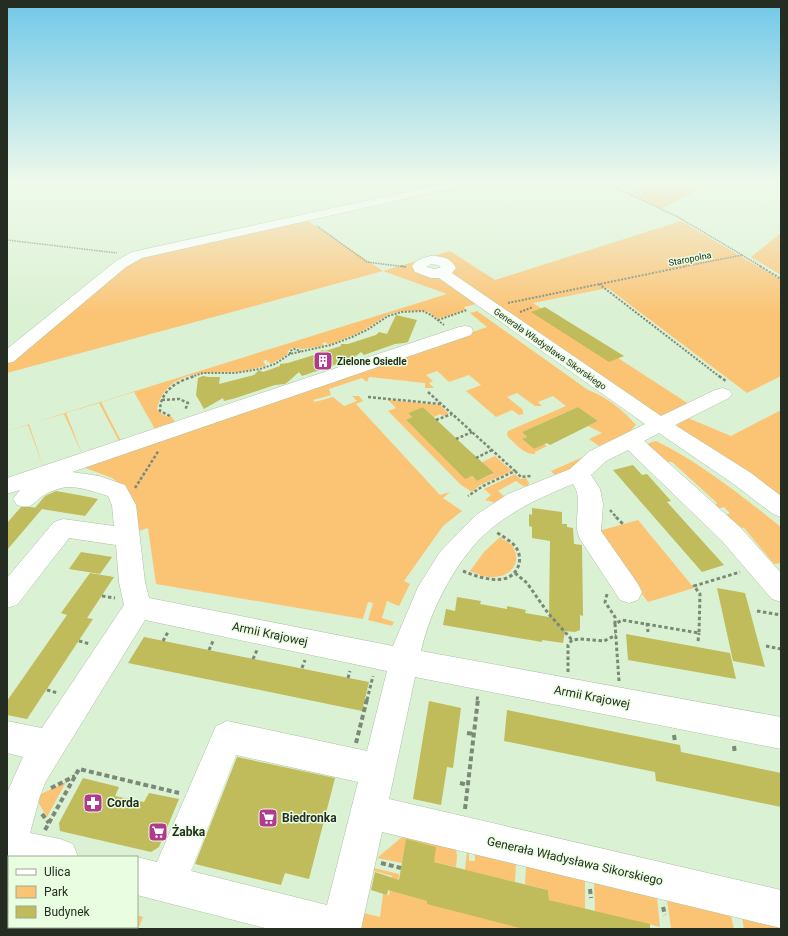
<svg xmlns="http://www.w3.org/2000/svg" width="788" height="936" viewBox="0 0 788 936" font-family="Roboto,sans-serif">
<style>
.green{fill:#fbc475}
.building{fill:#c0bb5b}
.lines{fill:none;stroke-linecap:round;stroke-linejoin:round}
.minor-casing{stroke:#acc1a4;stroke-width:1}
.path-far4{stroke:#7b8a76;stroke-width:1.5;stroke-dasharray:1.5 1;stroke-linecap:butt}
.path-far3{stroke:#7b8a76;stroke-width:2;stroke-dasharray:2 1.5;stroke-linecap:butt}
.path-far2{stroke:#7b8a76;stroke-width:2.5;stroke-dasharray:3 2;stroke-linecap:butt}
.path-far1{stroke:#7b8a76;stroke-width:3;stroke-dasharray:3.5 2.5;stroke-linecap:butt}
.path{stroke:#7b8a76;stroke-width:4;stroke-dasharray:5 3;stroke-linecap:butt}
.minor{fill:#fff;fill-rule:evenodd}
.labels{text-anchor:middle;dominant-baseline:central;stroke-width:3;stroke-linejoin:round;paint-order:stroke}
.far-street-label{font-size:9px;fill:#252d22;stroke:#e9fee0}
.poi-label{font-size:10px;font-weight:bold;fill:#252d22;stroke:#e9fee0;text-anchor:start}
.near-street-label{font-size:12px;fill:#252d22;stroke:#e9fee0}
.near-poi-label{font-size:12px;font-weight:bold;fill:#252d22;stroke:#e9fee0;text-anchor:start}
</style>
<rect width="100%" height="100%" fill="#dbf1d3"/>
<g class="green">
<polygon points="653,183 711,183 661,209 632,193"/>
<path d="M305 219 383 271 450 251 495 280 681 221 781 280V376L747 393 608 288 533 303 689 404 664 416 657 415 451 276V263L417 264 476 303V304L464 307 466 310 437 319 429 312 423 311H404L389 314 361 332 329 345 325 342 322 343 325 346 302 349 297 348H292L288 351 287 355 271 364 266 360 263 361 266 366C256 368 246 371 236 372 205 373 166 370 157 409L163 415 172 417 177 426 156 431 134 392 101 402 122 443H120L99 403 66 413 83 456 64 414 29 424 44 469 28 425 7 431 447 294 383 271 7 373V363L126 263 141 255Z"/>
<polygon points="781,233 781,275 751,257"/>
<path d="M477 311 588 390C607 397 623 410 636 425L630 431 599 446 589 439 602 433 588 426 598 421 578 407 522 432 527 437 522 439 534 449 544 444 547 446 535 452V454C524 455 515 443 508 437L507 434 508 431 566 406 553 396 538 402 542 406H535L517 393 507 397 523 410V414L519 415 512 410 496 417 466 391 481 385 469 375 449 382 437 371 426 375 433 381 429 383 434 388H425V383L369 377 367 382 362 378 329 389 331 395 313 400 315 402 333 397 344 406 357 401 352 396H359L363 401 356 404 440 495 450 492 443 498 462 511 443 526 404 581 410 584 399 606 387 601 382 618 394 622 392 626 368 620 373 603 368 602 363 619 156 584 148 528 135 532 124 487 112 478 83 467 487 327 470 313Z"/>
<polygon points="388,400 440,405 449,414 443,416 440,414 434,417 423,407 408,413 412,417 406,420 418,432 477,481 493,474 482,462 495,456 512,471 480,485 472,492 461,485 388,411 396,408"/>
<polygon points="781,410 781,496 678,427 677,425 688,418 731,436"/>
<path d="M656 441C701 463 742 496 781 527V563L774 564 744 528 729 527 719 517 730 513 724 507 712 511 711 510 717 503 672 462H666L648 445 649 443Z"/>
<polygon points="583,457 585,459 565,474 556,476 551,471"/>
<polygon points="515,474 520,479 526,478 529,483 528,486 523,486 516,481 498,491 505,497 496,503 485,500 491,495 484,489"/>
<polygon points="638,520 694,588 648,602 595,532"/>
<path d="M500 537C504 540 510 543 513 547 522 562 511 577 494 577 486 578 477 574 470 571L484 552Z"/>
<polygon points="66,782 47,817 38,802 41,794"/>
<polygon points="402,837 456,849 457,856 456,867 434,862 406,840 402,863 377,858"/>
<polygon points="467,851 469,851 469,861 475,861 475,853 516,864 515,882 465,870"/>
<polygon points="526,865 585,880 585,909 549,900 548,890 525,884"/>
<polygon points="374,868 399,874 397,892 523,929 361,929 364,913 380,917 383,894 389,895 392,876 374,871"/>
<polygon points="594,882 657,897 660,927 595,911"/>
<polygon points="9,889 9,927 137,927 137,915 143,917 138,929 7,929 7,896"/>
<polygon points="667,900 731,916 734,929 671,929"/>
<polygon points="742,918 781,928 781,929 744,929"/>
</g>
<g class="building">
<polygon points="545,307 569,322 624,356 609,362 531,312"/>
<polygon points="396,315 417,320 408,342 404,343 395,344 364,355 361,352 347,363 337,364 302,376 299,372 289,381 285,384 275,385 236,398 224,401 223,398 204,409 196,395 198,378 203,376 208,377 220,377 219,384 254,375 259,370 263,372 280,366 280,364 288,363 317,354 322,350 325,351 341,346 341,344 348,344 376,335 379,332 387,334"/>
<polygon points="423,407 460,442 494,473 477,481 472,476 465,479 406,420 412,417 408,413"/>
<polygon points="578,407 598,421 550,445 547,443 534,449 522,439 527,437 522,432"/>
<polygon points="633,465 642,475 647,474 671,501 667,502 724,565 702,572 613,470"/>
<polygon points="56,491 84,496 98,499 85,516 35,508 45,496"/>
<polygon points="21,507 31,507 42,509 7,550 7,523"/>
<polygon points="532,508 562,512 562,524 567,524 567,527 573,528 574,544 582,545 583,616 580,615 580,630 575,632 565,631 563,643 542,640 542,642 443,625 446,609 455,611 457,597 481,601 480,604 507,609 507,606 526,610 525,613 549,617 550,541 532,538 532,527 529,526 529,514 532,515"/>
<polygon points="81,552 112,557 100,574 69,569"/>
<polygon points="90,573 114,577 87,618 93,619 27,719 7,715 7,701 67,615 61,613"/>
<polygon points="717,588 745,593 765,667 733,661"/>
<polygon points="626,634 730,653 736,679 628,660"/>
<polygon points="144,637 369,682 362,711 128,663"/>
<polygon points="429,701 461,708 453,768 447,767 441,805 413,799"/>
<polygon points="507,710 680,745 681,752 781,773 781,807 656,781 655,772 504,741"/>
<polygon points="237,757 335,778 309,879 285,873 281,885 195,864"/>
<polygon points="83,778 119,787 115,796 144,802 149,793 179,799 159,847 151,852 60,831 59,823"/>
<polygon points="406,839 436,847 434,862 548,890 549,900 650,924 650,929 523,929 427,904 427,901 388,890 387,895 371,890 375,872 399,880"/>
</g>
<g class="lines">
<g class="minor-casing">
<g id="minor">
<polygon points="448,183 467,183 461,186 142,258 126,267 13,362 7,363 7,349 116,261 132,252"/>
<path d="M431 256C442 256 451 258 456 268L452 273 661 416 715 390 722 388 729 390 732 394 729 398 675 425 751 473 781 496V517L773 514 735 485 659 433 644 441 740 527 781 573V602L772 599 722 541 628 450 606 461 591 475 600 489 603 504 601 531 638 584 642 592 638 600 629 603 620 600 580 539C571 522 585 501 573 484 545 495 517 508 493 527 459 554 430 609 421 651L781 717V749L415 677 389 799 781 890V928L382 832 361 929H269L137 895V857L157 862 216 726 227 721 367 751 387 671 145 620 46 781 40 796 30 833 60 839 73 844 78 857H9V873H7V793L23 757 7 753V721L42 728 124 605 119 582 116 545 69 538 17 605 7 608V578L54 522 63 519 114 526 112 505 108 496C96 492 81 487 68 487 61 487 46 493 41 497 31 505 31 509 17 505L13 499 20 490 7 494V478L459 327 465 326 471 327 473 331 471 335 72 472 99 476 125 485 136 505 145 582 149 598 393 646 418 587 440 552 476 515 508 494 570 469 590 451 645 424 439 278H431L415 272 412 266C417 259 423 258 431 256ZM431 264 438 265 441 267 435 269 426 267ZM236 755 358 782 327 905 191 871Z"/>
</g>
</g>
<g class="path-far4">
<polyline points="606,183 678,217 742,255 682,267"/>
<polyline points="317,226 367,262 406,267"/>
<polyline points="7,240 117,253"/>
<polyline points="742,255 762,267"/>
</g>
<g class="path-far3">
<polyline points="401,266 406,267"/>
<polyline points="760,266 781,279"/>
<polyline points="599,284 720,377"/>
<polyline points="508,303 687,266"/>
<polyline points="520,312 533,307"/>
<polyline points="438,320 467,310"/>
<polyline points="290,354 290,351 294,349 301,351"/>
<polyline points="191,377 203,373 235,373 260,369 275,364 290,354 331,345 352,337 367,330 388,316 402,312 423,311 431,315 444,325"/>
</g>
<g class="path-far2">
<polyline points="719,376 726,381"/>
<polyline points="428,392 515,471 483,486 468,496"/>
<polyline points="368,397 441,404"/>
<polyline points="162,400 179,399 188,403 185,410"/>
<path d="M170 416 160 411C160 390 178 381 195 376"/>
<polyline points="436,420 452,414"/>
<polyline points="456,439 472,432"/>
<polyline points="476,458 492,450"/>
<polyline points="515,471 521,477 531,476"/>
<polyline points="135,488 159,450"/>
<polyline points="610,510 617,518"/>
</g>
<g class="path-far1">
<polyline points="616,517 623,524"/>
<path d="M463 571C475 576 489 581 503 579 519 576 525 557 514 545 509 540 502 536 496 532"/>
<polyline points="515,573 527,583 548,613 572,640"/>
<polyline points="607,594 605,602 615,617 615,624"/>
<polyline points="102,596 115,598"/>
<polyline points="757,611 781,615"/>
<polyline points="647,623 648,632"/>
<polyline points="79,641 90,644"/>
<polyline points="163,641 168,632"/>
<polyline points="698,641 699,633"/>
<polyline points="766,646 781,649"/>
<polyline points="209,650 213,641"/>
<polyline points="253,659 257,650"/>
<polyline points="302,668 305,660"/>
<polyline points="568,672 568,645 572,640 580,639 604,641 616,635"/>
<polyline points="348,678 350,671"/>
<polyline points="619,681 615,624 622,620 699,633 700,594 694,586 740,572"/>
<polyline points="47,690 58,693"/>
<polyline points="367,700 373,676"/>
<polyline points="477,700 478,695"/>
</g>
<g class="path">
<polyline points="467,733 473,734"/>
<polyline points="674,735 675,742"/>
<polyline points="356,743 367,699"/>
<polyline points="734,746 735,754"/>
<polyline points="460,783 468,785"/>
<polyline points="51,788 75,776"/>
<polyline points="465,809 478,699"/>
<polyline points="42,814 49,823"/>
<polyline points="45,830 79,769 179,793"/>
<polyline points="381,863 401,868"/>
<polyline points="590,889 591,898"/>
<polyline points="663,907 665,915"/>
</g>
<use href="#minor" class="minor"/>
</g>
<linearGradient id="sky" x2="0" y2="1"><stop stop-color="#6fc8e9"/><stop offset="0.58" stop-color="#eff9eb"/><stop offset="1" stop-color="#eff9eb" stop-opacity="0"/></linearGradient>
<rect width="788" height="314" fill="url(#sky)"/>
<defs>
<g id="building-square" transform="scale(1)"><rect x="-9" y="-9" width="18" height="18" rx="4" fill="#b2398e" stroke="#e9fee0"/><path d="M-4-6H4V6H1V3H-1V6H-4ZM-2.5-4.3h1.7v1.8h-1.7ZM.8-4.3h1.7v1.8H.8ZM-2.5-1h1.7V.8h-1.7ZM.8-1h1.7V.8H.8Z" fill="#fff"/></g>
<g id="pharmacy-square" transform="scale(1)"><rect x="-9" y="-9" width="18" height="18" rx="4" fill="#b2398e" stroke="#e9fee0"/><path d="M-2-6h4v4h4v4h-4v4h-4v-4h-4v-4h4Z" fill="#fff"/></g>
<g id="supermarket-square" transform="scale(1)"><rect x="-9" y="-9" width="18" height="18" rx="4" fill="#b2398e" stroke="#e9fee0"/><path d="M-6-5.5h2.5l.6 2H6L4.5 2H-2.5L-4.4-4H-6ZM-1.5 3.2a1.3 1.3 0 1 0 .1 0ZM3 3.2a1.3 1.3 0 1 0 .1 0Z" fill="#fff"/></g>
</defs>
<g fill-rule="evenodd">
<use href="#building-square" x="323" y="361"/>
<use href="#pharmacy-square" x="93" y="803"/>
<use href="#supermarket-square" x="268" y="818"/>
<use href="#supermarket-square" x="158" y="832"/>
</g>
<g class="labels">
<g class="far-street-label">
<text transform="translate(690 259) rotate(-11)">Staropolna</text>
<text transform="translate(550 349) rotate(35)">Generała Władysława Sikorskiego</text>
</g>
<g class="poi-label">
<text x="337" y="361">Zielone Osiedle</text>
</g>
<g class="near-street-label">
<text transform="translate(270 634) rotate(12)">Armii Krajowej</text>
<text transform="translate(592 697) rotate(11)">Armii Krajowej</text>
<text transform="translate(575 861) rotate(13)">Generała Władysława Sikorskiego</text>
</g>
<g class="near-poi-label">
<text x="107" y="803">Corda</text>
<text x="282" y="818">Biedronka</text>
<text x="172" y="832">Żabka</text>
</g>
</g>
<rect width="788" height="936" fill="none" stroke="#252d22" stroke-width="16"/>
<rect x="8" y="856" width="130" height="72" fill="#e9fee0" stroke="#9baa94"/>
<rect x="16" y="869" width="20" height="6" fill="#ffffff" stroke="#9baa94"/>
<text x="44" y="876" font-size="12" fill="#252d22">Ulica</text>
<rect x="16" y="886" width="20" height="12" fill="#fbc475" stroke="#9baa94"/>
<text x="44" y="896" font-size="12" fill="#252d22">Park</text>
<rect x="16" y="906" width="20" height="12" fill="#c0bb5b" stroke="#9baa94"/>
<text x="44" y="916" font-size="12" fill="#252d22">Budynek</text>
</svg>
